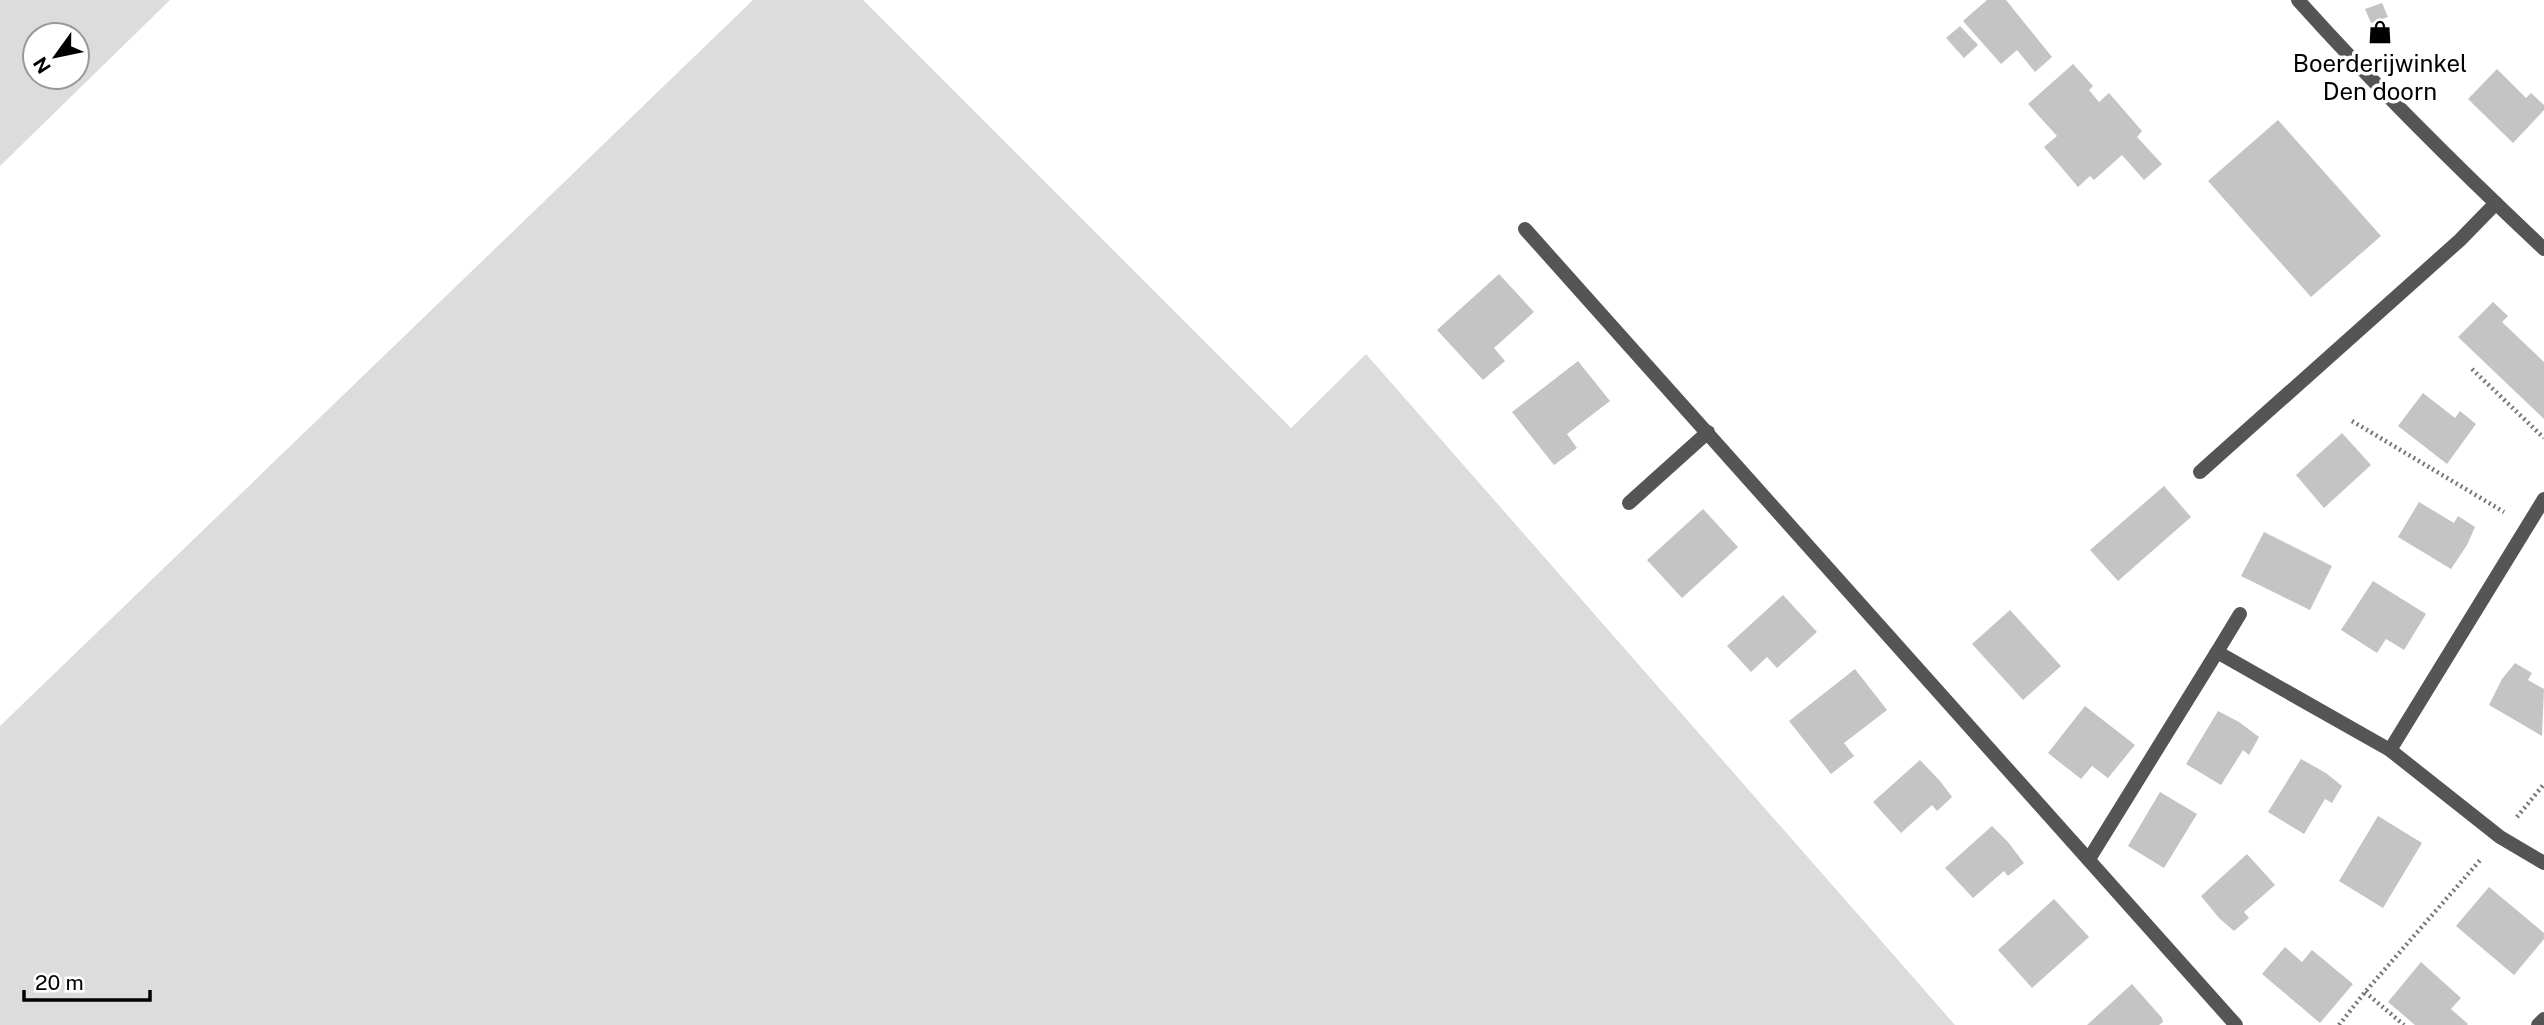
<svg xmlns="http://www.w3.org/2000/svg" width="2544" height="1025" viewBox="0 0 2544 1025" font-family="'Public Sans',sans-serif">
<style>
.green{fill:#dcdcdc;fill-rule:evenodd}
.building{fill:#c4c4c4}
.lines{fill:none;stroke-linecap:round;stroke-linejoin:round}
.path{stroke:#777;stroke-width:4.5;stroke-dasharray:2 3.5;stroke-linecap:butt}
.service{stroke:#555;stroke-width:14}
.minor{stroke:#555;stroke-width:14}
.labels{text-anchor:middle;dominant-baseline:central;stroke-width:7;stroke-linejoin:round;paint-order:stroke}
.poi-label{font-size:24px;fill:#000;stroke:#fff}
</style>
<rect width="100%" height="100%" fill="#fff"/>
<g class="green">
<path d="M0 0H170L0 166ZM35 35H77V77H35Z"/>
<polygon points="753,0 863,0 1291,428 1366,354 1955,1025 0,1025 0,726"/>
</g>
<g class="building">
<polygon points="1987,0 2006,0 2052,57 2035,72 2017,50 2001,64 1963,21"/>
<polygon points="2382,3 2388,17 2371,23 2365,9"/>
<polygon points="1960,26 1978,45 1964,58 1946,38"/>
<polygon points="2073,64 2093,86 2089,90 2099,102 2109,93 2142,131 2137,137 2162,164 2144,180 2122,155 2094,180 2090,176 2078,187 2044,147 2057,136 2028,104"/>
<polygon points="2497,69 2526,98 2531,93 2544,105 2544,110 2513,143 2468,99"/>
<polygon points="2278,120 2381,236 2311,297 2208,181"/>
<polygon points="1499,274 1534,312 1494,348 1505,361 1483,380 1437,330"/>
<polygon points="2493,302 2508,316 2502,322 2544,362 2544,419 2458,337"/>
<polygon points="1578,361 1610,401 1567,434 1577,448 1554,465 1512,412"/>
<polygon points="2423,393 2455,418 2460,411 2476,424 2447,464 2398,426"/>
<polygon points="2342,433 2371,465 2324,508 2296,475"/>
<polygon points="2164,486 2191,517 2118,581 2090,550"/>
<polygon points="2419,502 2454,523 2458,516 2475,527 2467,545 2451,569 2398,537"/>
<polygon points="1703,509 1738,547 1682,598 1647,560"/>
<polygon points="2264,532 2332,566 2310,610 2241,576"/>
<polygon points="2373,581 2426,614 2404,650 2386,639 2377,653 2341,630"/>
<polygon points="1783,595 1817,632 1777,668 1767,657 1751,672 1727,646"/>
<polygon points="2010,610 2061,666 2023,700 1972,644"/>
<polygon points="2515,663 2532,673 2528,680 2544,689 2542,736 2489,705 2502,679"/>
<polygon points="1855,669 1887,710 1844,743 1854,756 1831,774 1789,721"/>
<polygon points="2085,706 2135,745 2108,778 2092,766 2081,779 2048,753"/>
<polygon points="2218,711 2239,722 2259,737 2249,755 2243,750 2221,785 2186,764"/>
<polygon points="2301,759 2326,773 2342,786 2332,803 2325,799 2304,834 2268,812"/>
<polygon points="1920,760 1940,781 1952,797 1937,811 1932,805 1901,833 1873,802"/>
<polygon points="2160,792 2197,814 2164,868 2128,846"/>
<polygon points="2378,816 2422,843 2383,908 2339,881"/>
<polygon points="1992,826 2008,842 2024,863 2008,876 2004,871 1973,898 1945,868"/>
<polygon points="2247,854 2275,885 2244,912 2249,918 2234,931 2219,918 2201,896"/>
<polygon points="2489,887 2544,933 2544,939 2514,975 2456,926"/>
<polygon points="2054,899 2089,937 2032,988 1998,950"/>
<polygon points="2285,947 2302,962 2312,950 2353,984 2320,1023 2262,974"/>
<polygon points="2421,962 2461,998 2451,1009 2468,1024 2467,1025 2415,1025 2388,1002"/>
<polygon points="2132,984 2162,1018 2163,1022 2159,1025 2087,1025"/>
</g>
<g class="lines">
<g class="path">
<polyline points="2472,369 2544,438"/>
<polyline points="2352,421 2504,512"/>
<polyline points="2517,817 2544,784"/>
<polyline points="2365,992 2404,1025"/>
<polyline points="2339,1025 2365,992 2482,858"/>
</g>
<g class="service">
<polyline points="2200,472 2460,240 2496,203"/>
<polyline points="1629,503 1708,432"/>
<polyline points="2217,652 2240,614"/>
<polyline points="2538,1025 2544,1019"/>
</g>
<g class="minor">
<path d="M2298 0C2376 87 2459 169 2544 249"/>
<polyline points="1525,229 2236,1025"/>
<polyline points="2390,750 2544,499"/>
<polyline points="2089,859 2217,652 2390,750 2500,837 2544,863"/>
</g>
</g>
<defs>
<g id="shop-bare" transform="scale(1.89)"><path d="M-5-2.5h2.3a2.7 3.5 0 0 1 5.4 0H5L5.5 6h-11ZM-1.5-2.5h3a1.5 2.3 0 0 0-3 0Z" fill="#000" stroke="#fff" stroke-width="2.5" paint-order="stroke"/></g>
</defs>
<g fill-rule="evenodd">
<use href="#shop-bare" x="2380" y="32"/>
</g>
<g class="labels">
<g class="poi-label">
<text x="2380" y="63">Boerderijwinkel<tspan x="2380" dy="28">Den doorn</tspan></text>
</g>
</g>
<g transform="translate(56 56) rotate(237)"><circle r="33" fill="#ffffff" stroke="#999999" stroke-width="2"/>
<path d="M0-5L12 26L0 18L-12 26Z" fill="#000000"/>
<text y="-10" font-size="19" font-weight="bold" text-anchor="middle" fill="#000000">N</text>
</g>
<path d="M24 990v10h126v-10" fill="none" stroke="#000000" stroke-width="3.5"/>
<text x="35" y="990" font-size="21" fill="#000000" stroke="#ffffff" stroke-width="5" paint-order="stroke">20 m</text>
</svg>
